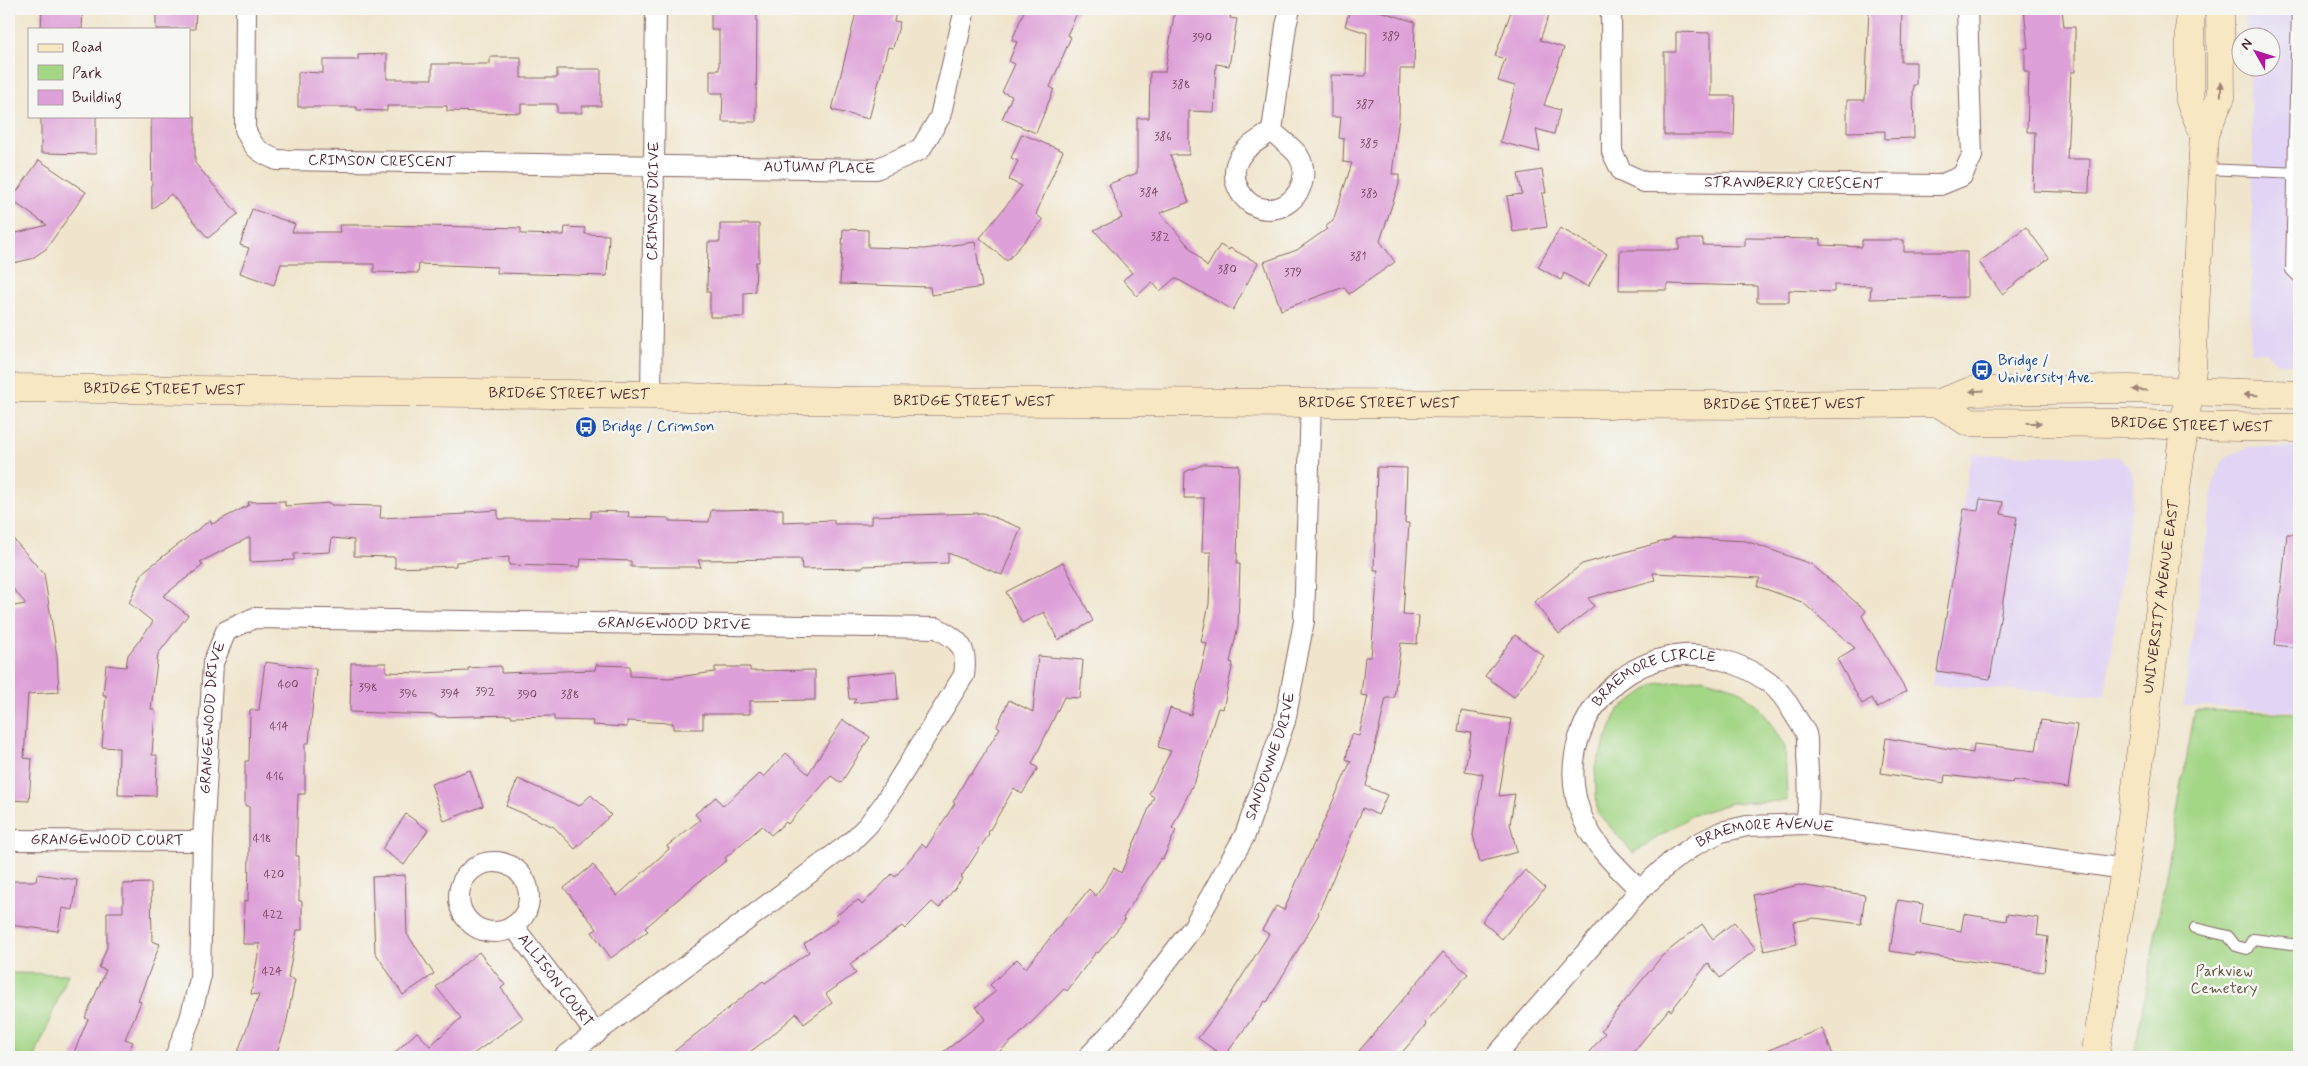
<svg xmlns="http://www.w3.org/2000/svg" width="2308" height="1066" viewBox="0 0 2308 1066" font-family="Mynerve,sans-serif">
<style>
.built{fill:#e1d4f4}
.green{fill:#a3d685;stroke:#767a58}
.building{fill:#dea0d8}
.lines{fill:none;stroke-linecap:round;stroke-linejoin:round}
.service-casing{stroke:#846463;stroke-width:12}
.minor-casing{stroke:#846463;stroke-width:22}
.secondary-casing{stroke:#846463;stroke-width:29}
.service{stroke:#fff;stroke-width:10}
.minor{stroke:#fff;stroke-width:20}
.secondary{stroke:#f7e8c3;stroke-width:28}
.oneway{fill:#a08477}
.labels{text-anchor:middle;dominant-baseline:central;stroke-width:5;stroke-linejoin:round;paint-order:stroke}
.number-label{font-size:12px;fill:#6f3f56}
.street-label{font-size:15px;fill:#4a1f2b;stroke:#f6f6f2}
.transit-label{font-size:15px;fill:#164399;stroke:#f6f6f2;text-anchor:start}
.park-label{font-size:15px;fill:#655646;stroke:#f6f6f2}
</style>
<rect width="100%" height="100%" fill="#f6f6f2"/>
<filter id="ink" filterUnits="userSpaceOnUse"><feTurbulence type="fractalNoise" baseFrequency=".02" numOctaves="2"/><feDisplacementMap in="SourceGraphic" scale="10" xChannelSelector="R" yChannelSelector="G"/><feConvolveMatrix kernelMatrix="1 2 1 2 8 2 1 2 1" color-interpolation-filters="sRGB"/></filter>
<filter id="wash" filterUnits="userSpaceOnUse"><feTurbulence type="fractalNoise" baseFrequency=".0096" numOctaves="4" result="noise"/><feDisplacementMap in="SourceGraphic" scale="20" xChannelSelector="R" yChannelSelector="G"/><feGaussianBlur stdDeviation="1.12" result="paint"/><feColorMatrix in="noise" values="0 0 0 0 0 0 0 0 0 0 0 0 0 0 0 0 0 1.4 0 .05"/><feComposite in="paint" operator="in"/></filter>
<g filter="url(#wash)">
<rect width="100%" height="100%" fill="#f0e5cc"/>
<g class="built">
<polygon points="2244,9 2299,9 2299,364 2277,363 2265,352 2250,352 2253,148 2248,68 2270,68 2270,38 2246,37"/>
<polygon points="2250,447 2299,447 2299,712 2183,705 2215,478 2221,464 2230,455"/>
<polygon points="1971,454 2120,457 2130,467 2135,480 2105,696 1932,685"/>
</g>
<g class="green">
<polygon points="1702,678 1737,688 1762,710 1785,747 1787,801 1731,803 1691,816 1633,853 1597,812 1595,767 1618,710 1655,684"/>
<polygon points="2195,710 2299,713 2299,1057 2134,1057"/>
<polygon points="9,973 68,974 35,1057 9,1057"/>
</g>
<g id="blocks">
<g class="building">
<polygon points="42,9 83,9 82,29 41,29"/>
<polygon points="156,9 196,9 195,29 156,29"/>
<polygon points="711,9 757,9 756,122 722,122 723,93 710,93 710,70 719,70 719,30 711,30"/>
<polygon points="857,9 897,9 894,21 900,22 893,48 888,47 869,119 832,110"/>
<polygon points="1025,9 1079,9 1067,35 1071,37 1050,87 1054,89 1036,133 1002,119 1012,96 1002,92 1015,64 1009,61 1017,42 1012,40"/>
<polygon points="1175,9 1196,12 1196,9 1231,14 1230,18 1237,19 1229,66 1216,64 1214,112 1189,111 1189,155 1170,155 1189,202 1160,213 1207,267 1220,245 1229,250 1230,248 1258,263 1233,310 1175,278 1160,291 1152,282 1137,296 1123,280 1132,273 1094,230 1122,218 1109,184 1137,173 1137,118 1149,118 1150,72 1165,72"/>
<polygon points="1350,9 1373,9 1415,22 1414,69 1400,69 1399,117 1392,174 1399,174 1399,184 1380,241 1395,262 1349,294 1344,287 1281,310 1264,262 1297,250 1327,229 1325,227 1333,221 1352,163 1343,162 1344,139 1339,138 1341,117 1331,117 1331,75 1366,76 1367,33 1345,26"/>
<polygon points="1512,9 1551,9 1540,40 1564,48 1544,105 1560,110 1554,134 1536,129 1540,152 1500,142 1515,86 1498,81 1505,59 1495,56"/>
<polygon points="1869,9 1902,9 1901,62 1916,62 1916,85 1913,85 1914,138 1885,139 1885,131 1847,132 1847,100 1865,100"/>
<polygon points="2024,9 2062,9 2064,27 2075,27 2075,72 2071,72 2067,159 2090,159 2089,193 2033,191 2035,132 2027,132 2029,72 2025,72 2025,48 2028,48"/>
<polygon points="1676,32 1711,33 1711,96 1735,96 1734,135 1664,135 1664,52 1676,52"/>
<polygon points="387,54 387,79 432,79 432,64 490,64 490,57 521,57 521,78 557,78 557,69 601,69 601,106 582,106 582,113 557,113 557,104 521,104 521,113 447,111 447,106 387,106 387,111 357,110 357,107 298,107 298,72 323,73 323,60 358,60 358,55"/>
<polygon points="41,116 96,116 96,154 41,153"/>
<polygon points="151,116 195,116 195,163 238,214 208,238 171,194 152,209"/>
<polygon points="1022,134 1063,151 1036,214 1043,220 1007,261 980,238 1022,186 1009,180 1018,161 1011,158"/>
<polygon points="39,160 86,192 46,249 31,259 9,264 9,235 47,225 11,200"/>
<polygon points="1542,170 1546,193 1542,193 1547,227 1513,232 1507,196 1522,194 1518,174"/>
<polygon points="252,209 295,224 292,232 340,232 339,225 376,225 521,228 521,234 564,235 565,227 585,228 585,234 609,235 607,276 497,273 497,267 419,264 418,273 374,272 374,264 281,264 274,285 240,273 249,248 240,245"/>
<polygon points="720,224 759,224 759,262 756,262 755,292 744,293 744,317 710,317 710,292 707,292 708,242 720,242"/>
<polygon points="2026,227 2049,258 2002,294 1979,262"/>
<polygon points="1560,228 1607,254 1588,287 1564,273 1561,280 1538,267"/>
<polygon points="843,229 868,230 868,247 924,249 975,242 982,287 931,295 930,287 840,284"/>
<polygon points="1745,238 1821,239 1821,245 1862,247 1862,240 1904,240 1904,252 1967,252 1967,297 1870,299 1871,286 1834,285 1834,292 1789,290 1789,302 1757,302 1757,286 1667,284 1667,290 1619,290 1620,250 1679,250 1679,239 1703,239 1703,245 1745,246"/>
<polygon points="1204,464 1239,465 1237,564 1240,564 1238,626 1230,662 1233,663 1223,709 1218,708 1196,778 1172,828 1176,830 1163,859 1161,858 1123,918 1125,920 1098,953 1096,952 1067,991 1064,989 1021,1033 993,1057 937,1057 986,1019 976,1007 996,991 990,985 1017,959 1026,968 1089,889 1096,896 1114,868 1121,873 1154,797 1149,794 1171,751 1158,747 1170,708 1191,715 1207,643 1201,642 1209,604 1211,552 1202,552 1204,498 1184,498 1185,472"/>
<polygon points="1377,467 1407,468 1405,523 1409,523 1403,615 1419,616 1417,644 1401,643 1394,698 1386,698 1366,786 1387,795 1378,815 1363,808 1318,913 1319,914 1267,1002 1265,1001 1224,1057 1198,1038 1227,1000 1269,934 1262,930 1276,906 1284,910 1351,761 1346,759 1351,734 1359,736 1368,696 1361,695 1365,657 1371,657 1378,570 1374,570"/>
<polygon points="1980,499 2003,502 2001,514 2017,517 1990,679 1937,671 1964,509 1978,511"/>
<polygon points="285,501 285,506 331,503 331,505 381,506 380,518 467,514 466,512 498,510 498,519 551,519 552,517 591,518 591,511 629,512 628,517 669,518 669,521 709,522 711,510 783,509 783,522 834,520 834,524 871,524 871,516 983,513 1021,528 1002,575 948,553 948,563 863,566 863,568 802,569 801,559 698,560 701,567 631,567 631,561 581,559 580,567 509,565 509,557 456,562 456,566 395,568 395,557 354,556 354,540 332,538 330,552 294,554 294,560 250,562 250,537 200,562 203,565 163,596 188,615 158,654 151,709 155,710 152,755 157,755 156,796 118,795 119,748 102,747 106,695 103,695 106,665 126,667 128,655 153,622 129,603 143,572 210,520 212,524 249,505 248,502"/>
<polygon points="9,534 44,574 57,656 59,692 28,694 24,758 32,759 29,801 9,800 9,654 12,654 9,630 9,607 26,604 9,584"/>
<polygon points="2287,534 2299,534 2299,648 2275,645"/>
<polygon points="1672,537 1746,541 1811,564 1866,611 1862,616 1906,691 1877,708 1872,698 1862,704 1837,659 1855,648 1802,602 1757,586 1760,578 1653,573 1655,580 1588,598 1594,606 1559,634 1534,602 1582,564 1672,539"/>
<polygon points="1063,562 1093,621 1058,640 1044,612 1022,623 1006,592"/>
<polygon points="1515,635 1544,656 1514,697 1485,676"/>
<polygon points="1038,656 1083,660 1080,698 1064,697 1032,764 1038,768 1022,794 1014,788 988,833 989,834 961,877 963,878 939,908 932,902 905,929 902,926 850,964 856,973 826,994 832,1003 804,1024 797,1013 770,1037 743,1057 667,1057 763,981 765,983 809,952 804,944 838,920 835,916 858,900 862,905 892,874 895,877 922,844 926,848 955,803 953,802 969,774 971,775 1000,728 997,726 1009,700 1033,712"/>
<polygon points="265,662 316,669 309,743 305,743 305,794 298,794 296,856 299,856 299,901 302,901 302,930 297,930 288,978 295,980 285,1030 275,1057 236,1057 259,995 251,994 260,944 243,944 244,901 248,901 249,857 249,806 245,806 245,761 249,761 250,710 259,710"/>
<polygon points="351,663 386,663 386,672 421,673 468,671 468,668 501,666 501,673 595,670 596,665 630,666 630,676 669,678 715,672 715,667 750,667 750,671 815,670 815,700 750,701 750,714 703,714 703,729 673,729 673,723 627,721 627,727 592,725 593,721 554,720 554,716 511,717 511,715 436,717 436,715 350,712"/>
<polygon points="896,671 898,699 853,703 856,699 849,699 847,676"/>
<polygon points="1461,711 1511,719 1499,796 1515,794 1510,824 1517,852 1480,862 1473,835 1483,774 1465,771 1471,733 1458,731"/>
<polygon points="843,720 870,737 841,783 831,776 788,824 786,822 771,835 762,826 725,858 727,860 691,888 645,928 648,931 611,958 592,932 597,929 564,888 593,865 617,896 669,849 667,846 700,820 695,814 716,797 723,806 760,773 764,777 786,753 808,774"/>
<polygon points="2041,720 2077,725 2068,788 2013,780 2012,783 1945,775 1944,783 1881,773 1886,738 1973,753 1974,744 2036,751"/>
<polygon points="470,770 483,806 444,821 431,784"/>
<polygon points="518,779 579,806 591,795 611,815 575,849 554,827 506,806"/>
<polygon points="406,814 428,830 404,865 382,849"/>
<polygon points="1525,870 1545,888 1502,939 1482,921"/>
<polygon points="37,874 77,880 73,910 62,908 58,931 9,925 9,881 36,881"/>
<polygon points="405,875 407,934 434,974 403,995 375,952 372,877"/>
<polygon points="151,883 152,941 160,944 138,1001 141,1002 125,1039 133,1042 126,1057 72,1057 88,1019 85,1018 106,970 99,968 107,947 107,912 123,912 123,884"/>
<polygon points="1799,885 1865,895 1861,924 1814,918 1793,922 1797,944 1764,951 1753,895"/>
<polygon points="1898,900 1923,904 1920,924 1961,931 1964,914 2006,921 2007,914 2039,918 2037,935 2048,937 2044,972 1915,953 1915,955 1890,951"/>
<polygon points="1734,922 1756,949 1720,978 1708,963 1671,1011 1669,1009 1629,1057 1585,1057 1605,1033 1601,1030 1662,956 1702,924 1713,939"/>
<polygon points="479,952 505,985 501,988 523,1018 469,1057 390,1057 417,1032 430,1046 461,1018 436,987"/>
<polygon points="1443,952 1468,974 1425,1023 1426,1025 1398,1057 1354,1057"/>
<polygon points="1822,1028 1834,1057 1752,1057"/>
</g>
</g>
</g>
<g filter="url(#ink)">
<use href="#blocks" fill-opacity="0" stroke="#846463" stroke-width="1"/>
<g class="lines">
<g class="service-casing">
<g id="service">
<polyline points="2297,9 2291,270 2299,278"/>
<polyline points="2204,169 2298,173"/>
<polyline points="2195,928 2228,936 2236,946 2247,949 2253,939 2299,945"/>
</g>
</g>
<g class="minor-casing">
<g id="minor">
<path id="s1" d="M246 9 245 129C253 148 258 152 277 160L876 169 920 150 940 117 965 9"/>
<path id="s2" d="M1611 9 1612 152 1622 172 1644 182 1940 185 1962 176 1972 156 1967 9"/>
<path d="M1272 131C1280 139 1291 146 1298 155 1313 178 1295 210 1267 209 1243 208 1227 179 1239 158 1246 146 1261 139 1272 131L1286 26 1290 9"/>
<path id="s3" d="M651 395 656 9"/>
<path id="s4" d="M9 840 203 841"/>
<circle cx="494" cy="897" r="35"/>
<path id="s5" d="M1640 890C1619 869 1595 847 1583 819 1551 745 1603 662 1683 655 1711 653 1745 665 1768 682 1781 691 1788 704 1796 717 1799 722 1804 728 1806 734 1808 740 1807 749 1807 756 1809 780 1810 801 1806 824"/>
<path id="s6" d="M513 926 596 1034"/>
<path id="s7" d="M175 1057 190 1019 200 979 203 841 213 663 226 631 254 618 937 628C960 641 968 647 964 675L883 805 868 825 851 842 564 1057"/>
<path id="s8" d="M1088 1057 1119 1024 1194 926 1245 835 1285 721 1304 621 1311 403"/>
<path id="s9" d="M1495 1057 1640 890 1672 861 1695 845 1721 832 1747 826 1806 824 2125 869"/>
</g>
</g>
<g class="secondary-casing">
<g id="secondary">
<polyline points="2190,9 2190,101 2204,134"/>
<path id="s10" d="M9 388 651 395 724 399 868 401 1765 405 1939 403 1971 391 2129 389 2299 395"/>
<path id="s11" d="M1939 403 1968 422 2127 423 2184 426 2299 428"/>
<path id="s12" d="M2095 1057 2125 869 2192 369 2204 134 2221 97 2220 9"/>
</g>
</g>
<use href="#service" class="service"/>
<use href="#minor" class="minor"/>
<use href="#secondary" class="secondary"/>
</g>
<defs><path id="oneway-solid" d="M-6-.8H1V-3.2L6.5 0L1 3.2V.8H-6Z" transform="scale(1.25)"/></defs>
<g class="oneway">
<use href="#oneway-solid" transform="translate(2221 89) rotate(-89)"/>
<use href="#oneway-solid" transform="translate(2140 390) rotate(-177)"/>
<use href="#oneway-solid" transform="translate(1977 391) rotate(177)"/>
<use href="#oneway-solid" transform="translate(2251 395) rotate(-178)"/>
<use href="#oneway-solid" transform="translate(2034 423)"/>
</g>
</g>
<defs>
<g id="bus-disc" transform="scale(1.125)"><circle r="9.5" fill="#1a4fb4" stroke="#f6f6f2"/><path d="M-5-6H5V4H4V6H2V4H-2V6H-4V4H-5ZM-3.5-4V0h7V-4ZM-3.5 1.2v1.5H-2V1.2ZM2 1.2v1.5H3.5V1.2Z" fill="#fff"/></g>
</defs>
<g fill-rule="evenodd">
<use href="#bus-disc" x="1982" y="370"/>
<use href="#bus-disc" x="586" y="427"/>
</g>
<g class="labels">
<g class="number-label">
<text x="1391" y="37">389</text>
<text x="1202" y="38">390</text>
<text x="1181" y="85">388</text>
<text x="1365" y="105">387</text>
<text x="1163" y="137">386</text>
<text x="1369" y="144">385</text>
<text x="1149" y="193">384</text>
<text x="1369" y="194">383</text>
<text x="1160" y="237">382</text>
<text x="1358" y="257">381</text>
<text x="1227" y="270">380</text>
<text x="1293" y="273">379</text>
<text x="288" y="685">400</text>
<text x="368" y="688">398</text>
<text x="485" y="692">392</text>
<text x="408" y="694">396</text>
<text x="450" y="694">394</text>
<text x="527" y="695">390</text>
<text x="570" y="695">388</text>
<text x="279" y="727">414</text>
<text x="275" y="777">416</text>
<text x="262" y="839">418</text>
<text x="274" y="875">420</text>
<text x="273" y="915">422</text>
<text x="272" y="972">424</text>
</g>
<g class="street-label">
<text stroke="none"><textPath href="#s1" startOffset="271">CRIMSON CRESCENT</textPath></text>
<text stroke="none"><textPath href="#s1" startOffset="709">AUTUMN PLACE</textPath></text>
<text stroke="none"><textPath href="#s2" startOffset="339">STRAWBERRY CRESCENT</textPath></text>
<text stroke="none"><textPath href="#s3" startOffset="194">CRIMSON DRIVE</textPath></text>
<text stroke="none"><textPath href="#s10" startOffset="155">BRIDGE STREET WEST</textPath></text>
<text stroke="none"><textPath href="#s10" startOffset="560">BRIDGE STREET WEST</textPath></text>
<text stroke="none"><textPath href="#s10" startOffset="965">BRIDGE STREET WEST</textPath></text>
<text stroke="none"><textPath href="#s10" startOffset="1370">BRIDGE STREET WEST</textPath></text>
<text stroke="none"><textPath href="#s10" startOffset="1775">BRIDGE STREET WEST</textPath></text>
<text stroke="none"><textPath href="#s11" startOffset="258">BRIDGE STREET WEST</textPath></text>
<text stroke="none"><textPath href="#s12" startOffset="465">UNIVERSITY AVENUE EAST</textPath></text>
<text stroke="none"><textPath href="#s7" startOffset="884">GRANGEWOOD DRIVE</textPath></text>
<text stroke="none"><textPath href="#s5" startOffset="280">BRAEMORE CIRCLE</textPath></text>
<text stroke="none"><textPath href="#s7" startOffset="344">GRANGEWOOD DRIVE</textPath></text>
<text stroke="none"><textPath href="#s8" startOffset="356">SANDOWNE DRIVE</textPath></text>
<text stroke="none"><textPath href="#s9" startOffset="365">BRAEMORE AVENUE</textPath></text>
<text stroke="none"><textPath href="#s4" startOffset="98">GRANGEWOOD COURT</textPath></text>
<text stroke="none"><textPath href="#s6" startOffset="69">ALLISON COURT</textPath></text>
</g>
<g class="transit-label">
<text x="1998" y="361">Bridge /<tspan x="1998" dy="17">University Ave.</tspan></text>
<text x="602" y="427">Bridge / Crimson</text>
</g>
<g class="park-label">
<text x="2224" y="972">Parkview<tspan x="2224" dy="17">Cemetery</tspan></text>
</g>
</g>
<rect width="2308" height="1066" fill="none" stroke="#f6f6f2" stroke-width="30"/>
<rect x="28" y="28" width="162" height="90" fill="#f6f6f2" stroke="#b1a0a2"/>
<rect x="38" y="44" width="25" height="8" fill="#f7e8c3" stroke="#b1a0a2"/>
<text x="72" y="52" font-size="15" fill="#4a1f2b">Road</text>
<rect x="38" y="65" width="25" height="15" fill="#a3d685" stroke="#b1a0a2"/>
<text x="72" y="78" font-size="15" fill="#4a1f2b">Park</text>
<rect x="38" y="90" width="25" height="15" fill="#dea0d8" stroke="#b1a0a2"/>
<text x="72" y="102" font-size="15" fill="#4a1f2b">Building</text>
<g transform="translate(2256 52) rotate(309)"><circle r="24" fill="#f6f6f2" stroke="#b1a0a2"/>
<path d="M0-4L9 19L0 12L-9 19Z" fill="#b5179e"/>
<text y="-8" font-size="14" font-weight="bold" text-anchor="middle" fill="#4a1f2b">N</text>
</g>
</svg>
